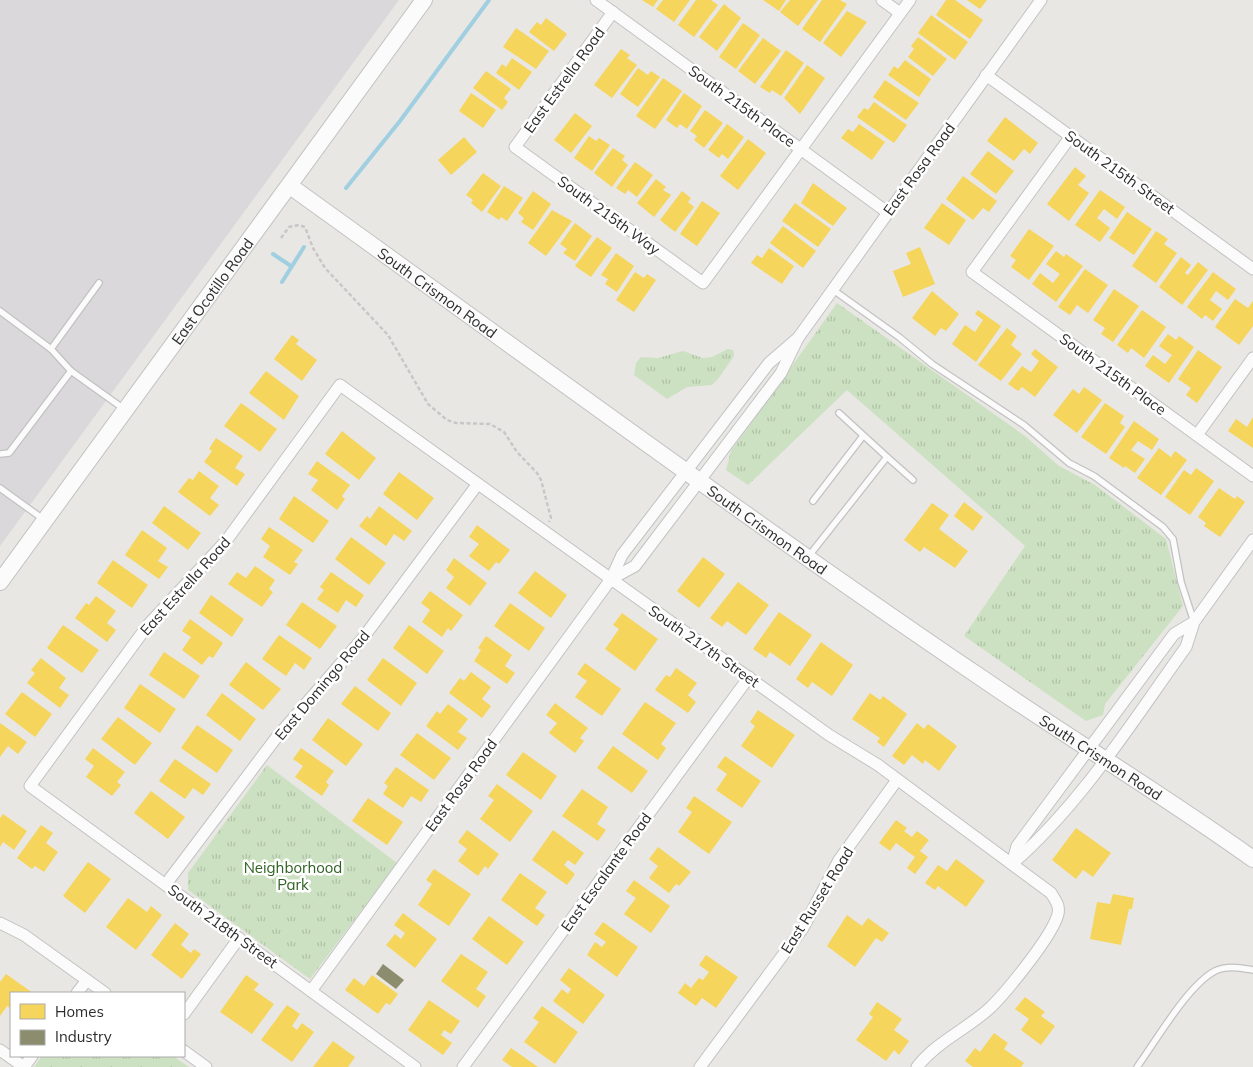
<svg xmlns="http://www.w3.org/2000/svg" width="1253" height="1067" viewBox="0 0 1253 1067" font-family="Mulish,sans-serif">
<style>
.industrial{fill:#dad8da}
.park{fill:url(#park-tufts)}
.homes{fill:#f6d55c}
.industry{fill:#8c8c6e}
.lines{fill:none;stroke-linecap:round;stroke-linejoin:round}
.stream{stroke:#a0cfe2;stroke-width:4}
.lane-casing{stroke:#c2c2c2;stroke-width:8}
.street-casing{stroke:#c2c2c2;stroke-width:13}
.secondary-casing{stroke:#c2c2c2;stroke-width:18}
.path{stroke:#c7c7c7;stroke-width:2.5;stroke-dasharray:4 2.5;stroke-linecap:butt}
.lane{stroke:#fcfbfb;stroke-width:5.5}
.street{stroke:#fcfbfb;stroke-width:11}
.secondary{stroke:#fcfbfb;stroke-width:16}
.labels{text-anchor:middle;dominant-baseline:central;stroke-width:5;stroke-linejoin:round;paint-order:stroke}
.street-label{font-size:15px;fill:#2c2c2c;stroke:#fff}
.park-label{font-size:15px;fill:#2f6224;stroke:#fff}
</style>
<defs>
<pattern id="park-tufts" width="24" height="20" patternUnits="userSpaceOnUse" patternTransform="scale(1.25)"><rect width="24" height="20" fill="#cce1c1"/><path d="M3 7l-1-3M5 7V3M7 7l1-3M15 17l-1-3M17 17v-4M19 17l1-3" fill="none" stroke="#afc1a6"/></pattern>
</defs>
<rect width="100%" height="100%" fill="#e9e7e4"/>
<polygon class="industrial" points="0,0 399,0 0,546"/>
<g class="park">
<polygon points="837,303 1025,436 1059,466 1095,485 1166,539 1183,606 1105,704 1103,715 1086,721 964,636 1025,546 847,390 748,485 726,470 731,451"/>
<polygon points="728,349 733,350 734,356 718,379 712,385 687,387 667,399 634,375 636,363 641,357 658,358 683,351 703,358 712,357"/>
<polygon points="267,765 397,863 310,979 188,890 188,873"/>
<polygon points="42,1056 173,1056 189,1067 34,1067"/>
</g>
<g class="homes">
<polygon points="642,0 658,0 653,7"/>
<polygon points="663,0 690,0 674,22 656,9"/>
<polygon points="696,0 711,0 718,5 694,37 678,25"/>
<polygon points="763,0 786,0 779,11"/>
<polygon points="790,0 818,0 798,26 780,12"/>
<polygon points="822,0 840,0 847,4 820,42 802,29"/>
<polygon points="946,0 955,0 983,20 970,39 936,15"/>
<polygon points="967,0 987,0 980,9"/>
<polygon points="724,4 741,18 717,51 699,37"/>
<polygon points="847,11 867,22 841,57 823,43"/>
<polygon points="931,15 968,42 955,60 918,33"/>
<polygon points="546,18 567,34 554,51 529,32 537,22 541,25"/>
<polygon points="743,23 760,35 736,69 719,57"/>
<polygon points="516,28 549,51 536,69 503,47"/>
<polygon points="918,37 947,59 933,76 908,57 914,49 911,46"/>
<polygon points="763,38 781,51 755,84 738,71"/>
<polygon points="621,49 630,55 627,58 637,65 612,98 594,85"/>
<polygon points="786,50 804,63 781,96 772,90 770,93 760,87"/>
<polygon points="512,58 532,72 519,90 496,73 502,64 506,67"/>
<polygon points="905,60 931,79 919,97 888,75 894,66 898,69"/>
<polygon points="807,65 825,78 800,114 784,98"/>
<polygon points="638,68 648,75 651,71 660,77 638,107 620,94"/>
<polygon points="486,71 511,89 504,98 508,102 502,110 473,88"/>
<polygon points="663,78 682,91 655,129 636,116"/>
<polygon points="885,80 919,103 906,120 873,97"/>
<polygon points="471,93 496,110 483,128 459,111"/>
<polygon points="684,93 702,106 687,129 680,124 677,128 666,120"/>
<polygon points="874,102 907,125 894,143 857,117 864,108 868,110"/>
<polygon points="705,110 723,123 704,148 694,140 697,136 690,131"/>
<polygon points="575,113 592,126 571,153 554,140"/>
<polygon points="1005,117 1038,143 1030,154 1024,149 1014,161 987,141"/>
<polygon points="727,124 744,137 728,159 722,154 719,158 708,150"/>
<polygon points="859,124 885,142 872,160 841,138 848,129 853,132"/>
<polygon points="589,136 596,141 599,138 610,145 592,171 574,158"/>
<polygon points="464,137 477,152 451,175 438,160"/>
<polygon points="748,139 766,153 738,190 720,176"/>
<polygon points="613,148 625,156 622,160 628,165 612,187 594,173"/>
<polygon points="988,151 1014,171 996,194 970,174"/>
<polygon points="635,162 653,175 637,197 628,190 625,194 616,188"/>
<polygon points="1075,167 1086,176 1078,185 1089,193 1069,221 1047,204"/>
<polygon points="483,173 501,186 482,212 471,203 473,200 466,195"/>
<polygon points="963,176 997,201 989,212 983,208 973,220 946,199"/>
<polygon points="656,179 666,187 663,190 671,195 654,217 637,203"/>
<polygon points="813,183 847,208 833,226 801,203"/>
<polygon points="504,186 523,198 507,221 501,217 499,220 487,212"/>
<polygon points="1100,190 1125,207 1117,219 1104,209 1097,218 1110,228 1100,242 1075,225"/>
<polygon points="533,191 551,204 533,230 521,222 524,218 518,213"/>
<polygon points="682,191 691,198 688,202 694,207 675,232 660,220"/>
<polygon points="702,201 720,213 697,246 680,234"/>
<polygon points="795,203 831,229 818,247 782,221"/>
<polygon points="942,203 966,220 949,245 924,228"/>
<polygon points="552,210 572,221 546,256 528,243"/>
<polygon points="1127,212 1152,229 1134,255 1109,238"/>
<polygon points="575,223 592,236 575,261 563,253 567,249 560,244"/>
<polygon points="783,226 816,251 803,268 770,243"/>
<polygon points="1029,229 1054,246 1029,280 1011,267 1016,260 1010,256"/>
<polygon points="1156,231 1168,239 1164,244 1177,253 1156,283 1132,266"/>
<polygon points="597,237 612,248 591,277 575,266"/>
<polygon points="920,247 935,284 903,297 893,271 911,264 906,253"/>
<polygon points="769,248 794,266 782,284 751,263 757,255 762,258"/>
<polygon points="1056,251 1064,257 1066,254 1083,266 1056,302 1032,284 1040,273 1053,283 1060,274 1046,264"/>
<polygon points="616,253 634,266 617,292 605,284 608,279 601,275"/>
<polygon points="1181,257 1191,265 1185,273 1188,275 1198,262 1208,270 1182,305 1159,287"/>
<polygon points="1085,269 1108,285 1088,313 1077,305 1070,315 1058,307"/>
<polygon points="635,272 644,278 647,274 656,280 634,312 616,300"/>
<polygon points="1213,272 1236,289 1228,300 1216,291 1210,300 1222,309 1213,321 1205,315 1202,319 1187,307"/>
<polygon points="1114,289 1139,306 1113,342 1101,334 1105,328 1093,320"/>
<polygon points="932,291 959,314 946,331 941,328 935,336 912,318"/>
<polygon points="1235,299 1248,308 1253,301 1253,326 1239,345 1215,327"/>
<polygon points="978,310 1001,326 976,362 952,344 965,325 975,332 983,320 975,314"/>
<polygon points="1142,310 1166,327 1144,358 1131,348 1128,353 1117,345"/>
<polygon points="1007,328 1017,336 1011,345 1022,354 1001,381 978,365"/>
<polygon points="1168,334 1176,340 1179,336 1194,347 1169,383 1145,366 1153,355 1165,364 1172,355 1159,346"/>
<polygon points="292,335 299,340 296,344 317,360 302,381 274,359"/>
<polygon points="1035,349 1058,367 1035,397 1022,387 1018,391 1008,384 1022,366 1031,372 1039,361 1031,354"/>
<polygon points="1198,350 1222,367 1197,403 1186,395 1191,388 1178,379"/>
<polygon points="266,371 299,396 284,420 249,393"/>
<polygon points="1084,387 1102,400 1077,433 1053,415 1073,389 1079,394"/>
<polygon points="241,403 277,429 260,452 224,426"/>
<polygon points="1105,403 1124,416 1120,423 1125,427 1106,454 1081,437"/>
<polygon points="1253,417 1253,448 1228,431 1236,419 1247,427"/>
<polygon points="1134,421 1159,439 1152,450 1138,441 1131,450 1145,459 1135,473 1125,466 1124,468 1109,458"/>
<polygon points="342,431 376,458 359,480 325,454"/>
<polygon points="216,438 243,456 235,468 245,474 237,486 204,462 212,451 209,449"/>
<polygon points="1159,448 1171,457 1175,451 1187,460 1161,495 1137,478"/>
<polygon points="317,461 350,485 342,496 345,499 337,510 311,490 318,480 308,474"/>
<polygon points="1196,468 1214,481 1190,515 1165,497 1184,470 1191,475"/>
<polygon points="199,471 219,486 210,498 219,505 210,516 178,492 189,478 193,480"/>
<polygon points="399,472 434,498 417,520 383,494"/>
<polygon points="1219,488 1235,499 1237,496 1245,502 1220,537 1204,526 1206,523 1198,517"/>
<polygon points="294,496 329,521 313,543 279,519"/>
<polygon points="964,502 983,517 973,531 954,516"/>
<polygon points="932,503 949,515 939,529 968,551 955,568 924,547 920,552 904,540"/>
<polygon points="164,506 201,533 188,550 152,523"/>
<polygon points="379,506 412,531 404,541 394,534 386,546 359,526 367,516 370,519"/>
<polygon points="477,525 510,550 499,564 496,562 489,571 469,556 479,544 469,537"/>
<polygon points="269,527 303,550 294,562 298,564 290,575 263,557 270,546 261,539"/>
<polygon points="142,530 167,548 158,561 168,567 159,579 125,555"/>
<polygon points="351,537 386,563 369,585 335,559"/>
<polygon points="703,557 725,574 699,608 677,591"/>
<polygon points="454,558 487,583 470,606 446,588 454,577 446,570"/>
<polygon points="113,560 148,585 132,608 97,583"/>
<polygon points="255,566 275,580 269,589 273,592 262,607 228,584 237,572 246,578"/>
<polygon points="535,571 567,595 551,618 518,593"/>
<polygon points="331,572 364,595 356,607 346,600 338,613 317,599 324,590 320,587"/>
<polygon points="738,582 769,605 746,635 727,621 722,627 710,618"/>
<polygon points="430,591 463,615 451,631 448,628 442,637 422,622 430,610 421,603"/>
<polygon points="211,595 244,619 232,637 199,613"/>
<polygon points="96,596 116,611 107,623 116,630 107,642 75,618 86,603 89,605"/>
<polygon points="302,602 337,626 320,649 286,625"/>
<polygon points="510,603 545,628 529,651 494,626"/>
<polygon points="779,612 812,635 790,666 770,652 766,658 753,649"/>
<polygon points="622,613 658,639 635,671 605,649 619,629 613,625"/>
<polygon points="190,619 223,643 213,658 209,656 202,665 182,650 191,637 182,631"/>
<polygon points="63,625 99,650 82,673 47,648"/>
<polygon points="409,625 444,651 427,674 393,648"/>
<polygon points="279,635 312,658 304,670 295,663 286,676 262,659"/>
<polygon points="486,636 512,655 505,666 515,673 507,684 474,661 481,650 478,648"/>
<polygon points="821,642 853,665 832,696 812,682 808,688 796,679"/>
<polygon points="164,652 200,676 184,699 149,675"/>
<polygon points="41,658 66,678 59,688 69,695 60,708 27,683 35,673 31,670"/>
<polygon points="383,658 417,683 401,706 367,680"/>
<polygon points="246,662 281,689 263,710 229,685"/>
<polygon points="585,663 621,689 602,716 575,697 587,681 577,674"/>
<polygon points="676,668 697,683 688,695 696,702 688,713 655,690 666,675 670,677"/>
<polygon points="471,672 491,687 482,699 491,706 482,718 449,693 460,678 464,681"/>
<polygon points="140,684 176,709 160,733 124,708"/>
<polygon points="355,686 391,713 378,731 341,704"/>
<polygon points="22,692 52,714 35,737 5,714"/>
<polygon points="222,693 256,719 240,741 206,715"/>
<polygon points="870,693 880,700 883,696 907,714 884,747 877,742 880,738 852,719"/>
<polygon points="645,702 676,723 661,744 666,748 658,760 622,734"/>
<polygon points="555,703 588,728 580,738 584,741 575,753 549,733 557,723 546,715"/>
<polygon points="448,704 468,719 458,732 467,738 458,750 426,726 437,711 440,714"/>
<polygon points="758,710 795,735 772,768 741,746 755,726 750,722"/>
<polygon points="118,717 152,743 135,765 101,739"/>
<polygon points="328,718 363,744 346,766 312,740"/>
<polygon points="0,723 27,742 18,754 8,746 0,757"/>
<polygon points="917,723 924,729 928,724 957,746 939,771 925,760 923,764 912,755 904,765 892,756"/>
<polygon points="197,725 233,750 217,773 181,748"/>
<polygon points="417,733 451,758 434,780 400,755"/>
<polygon points="613,746 648,771 632,793 597,768"/>
<polygon points="93,748 125,772 117,782 121,785 112,796 86,777 94,766 85,759"/>
<polygon points="301,748 334,771 326,782 329,785 322,796 295,777 303,766 293,759"/>
<polygon points="523,752 557,776 541,800 506,775"/>
<polygon points="725,756 761,781 742,808 716,790 727,774 717,767"/>
<polygon points="175,759 211,784 203,795 193,788 185,799 159,781"/>
<polygon points="396,767 429,790 421,802 411,796 403,808 383,794 388,786 384,783"/>
<polygon points="497,784 533,811 510,842 480,819 494,800 488,796"/>
<polygon points="582,789 608,807 597,824 606,830 598,841 562,816"/>
<polygon points="151,791 185,817 168,839 134,813"/>
<polygon points="694,796 732,822 709,854 678,832 692,812 686,808"/>
<polygon points="368,798 403,822 387,845 352,821"/>
<polygon points="3,814 27,831 14,850 3,842 0,847 0,818"/>
<polygon points="896,820 907,828 904,831 912,837 917,831 929,840 920,851 928,857 915,874 907,868 915,857 896,843 890,851 879,843"/>
<polygon points="41,825 53,833 46,843 58,852 44,872 35,866 32,869 17,858"/>
<polygon points="1076,828 1111,853 1093,877 1083,870 1076,879 1052,860"/>
<polygon points="467,830 499,854 488,869 485,866 478,876 458,861 467,849 458,842"/>
<polygon points="553,830 584,853 575,865 568,860 564,865 575,874 567,885 532,860"/>
<polygon points="658,847 691,872 679,886 676,884 669,893 649,878 658,866 649,859"/>
<polygon points="956,859 985,881 966,907 938,886 935,890 925,883 938,865 947,871"/>
<polygon points="88,862 111,879 85,913 63,896"/>
<polygon points="434,869 471,894 449,926 418,905 432,884 426,880"/>
<polygon points="520,873 547,892 535,908 545,915 537,926 501,900"/>
<polygon points="634,880 670,906 651,933 624,914 636,898 626,891"/>
<polygon points="1113,894 1134,898 1132,909 1129,909 1121,945 1090,939 1097,902 1110,904"/>
<polygon points="128,898 147,912 151,906 162,915 136,950 106,927"/>
<polygon points="403,913 437,939 415,968 386,945 395,934 401,939 405,933 394,925"/>
<polygon points="847,915 862,926 868,918 889,933 882,942 876,938 855,967 827,946"/>
<polygon points="489,916 524,942 507,965 472,939"/>
<polygon points="603,922 638,947 617,977 587,955 595,942 602,947 606,942 594,934"/>
<polygon points="175,923 189,934 181,945 191,953 194,949 201,954 182,979 151,955"/>
<polygon points="461,954 488,972 476,989 486,996 478,1008 441,981"/>
<polygon points="706,955 738,977 716,1008 702,998 696,1006 678,993 685,983 691,988 699,978 703,980 709,972 699,965"/>
<polygon points="569,968 605,995 583,1024 553,1001 562,989 568,994 571,989 560,980"/>
<polygon points="6,974 33,993 11,993 11,1009 7,1006 0,1016 0,982"/>
<polygon points="246,975 259,984 254,990 274,1004 252,1034 220,1012"/>
<polygon points="372,975 398,994 390,1005 386,1003 378,1014 345,990 354,978 364,986"/>
<polygon points="1025,997 1045,1012 1041,1016 1055,1026 1041,1045 1021,1030 1029,1019 1015,1009"/>
<polygon points="429,1000 460,1021 451,1034 444,1030 441,1035 452,1043 443,1055 408,1030"/>
<polygon points="877,1002 902,1019 894,1030 909,1041 899,1055 894,1050 886,1061 856,1040 873,1017 869,1014"/>
<polygon points="287,1005 300,1014 292,1026 297,1030 302,1023 314,1032 292,1062 261,1040"/>
<polygon points="542,1006 578,1032 555,1064 524,1042 539,1022 533,1018"/>
<polygon points="994,1033 1008,1043 1004,1049 1024,1063 1021,1067 973,1067 965,1061 975,1048 980,1052"/>
<polygon points="333,1041 355,1057 348,1067 313,1067"/>
<polygon points="511,1048 538,1067 512,1067 502,1060"/>
</g>
<polygon class="industry" points="383,964 404,980 396,989 376,974"/>
<g class="lines">
<g class="stream">
<polyline points="346,188 400,121 489,0"/>
<polyline points="273,254 291,266"/>
<polyline points="282,282 304,247"/>
</g>
<g class="lane-casing">
<g id="lane">
<polyline points="832,289 899,337 932,364 1024,425 1069,463 1094,476 1163,527 1173,539 1181,582 1194,622"/>
<polyline points="0,311 51,349 71,371 124,409"/>
<polyline points="51,349 99,283"/>
<polyline points="0,454 9,453 71,371"/>
<polyline points="887,457 913,480"/>
<polyline points="0,488 43,519"/>
<polyline points="813,501 863,436"/>
<polyline points="808,557 887,457 839,413"/>
<path d="M1137 1067C1156 1041 1188 985 1215 971 1227 965 1241 968 1253 970"/>
</g>
</g>
<g class="street-casing">
<g id="street">
<polyline points="596,0 887,212"/>
<polyline points="882,0 900,13"/>
<polyline points="613,12 515,147 703,283 910,0"/>
<polyline points="986,75 1253,269"/>
<polyline points="1071,136 972,272 1253,476"/>
<polyline points="1197,435 1253,358"/>
<polyline points="611,579 635,566 781,373 798,338 1041,0"/>
<path d="M1012 864C1082 803 1132 722 1186 647L1194 622 1253 540"/>
<polyline points="1012,864 1017,846 1174,634 1194,622"/>
<polyline points="166,884 276,738 363,638 477,485"/>
<polyline points="0,923 24,935 105,993"/>
<polyline points="311,991 611,579 622,555 769,363 798,338"/>
<polyline points="77,993 87,980"/>
<polyline points="184,1014 239,938"/>
<polyline points="0,1050 24,1067"/>
<polyline points="184,1051 206,1067"/>
<polyline points="24,1067 32,1056"/>
<path d="M415 1067 30 786 148 625 226 541 340 385 829 735 878 765 1051 893C1055 900 1060 905 1058 914 1053 935 1008 990 991 1007 969 1028 936 1042 917 1067"/>
<polyline points="463,1067 749,677"/>
<polyline points="700,1067 803,928 839,860 897,780"/>
</g>
</g>
<g class="secondary-casing">
<g id="secondary">
<path id="s1" d="M290 186C520 351 748 520 983 679 1072 740 1165 796 1253 859"/>
<path id="s2" d="M0 582 424 0"/>
</g>
</g>
<polyline class="path" points="281,238 289,227 299,225 305,227 313,248 325,268 388,335 428,404 447,420 456,423 490,424 504,432 517,452 537,473 541,480 551,518 549,522"/>
<use href="#lane" class="lane"/>
<use href="#street" class="street"/>
<use href="#secondary" class="secondary"/>
</g>
<g class="labels">
<g class="street-label">
<text transform="translate(564 80) rotate(-54)">East Estrella Road</text>
<text transform="translate(742 106) rotate(36)">South 215th Place</text>
<text transform="translate(919 169) rotate(-54)">East Rosa Road</text>
<text transform="translate(1120 172) rotate(36)">South 215th Street</text>
<text transform="translate(609 215) rotate(36)">South 215th Way</text>
<text stroke="none"><textPath href="#s2" startOffset="360">East Ocotillo Road</textPath></text>
<text stroke="none"><textPath href="#s1" startOffset="182">South Crismon Road</textPath></text>
<text transform="translate(1113 374) rotate(36)">South 215th Place</text>
<text stroke="none"><textPath href="#s1" startOffset="588">South Crismon Road</textPath></text>
<text transform="translate(185 586) rotate(-48)">East Estrella Road</text>
<text transform="translate(704 646) rotate(35)">South 217th Street</text>
<text transform="translate(322 685) rotate(-50)">East Domingo Road</text>
<text stroke="none"><textPath href="#s1" startOffset="992">South Crismon Road</textPath></text>
<text transform="translate(461 785) rotate(-54)">East Rosa Road</text>
<text transform="translate(606 872) rotate(-54)">East Escalante Road</text>
<text transform="translate(817 900) rotate(-58)">East Russet Road</text>
<text transform="translate(223 926) rotate(36)">South 218th Street</text>
</g>
<g class="park-label">
<text x="293" y="867">Neighborhood<tspan x="293" dy="17">Park</tspan></text>
</g>
</g>
<rect x="10" y="992" width="175" height="65" fill="#ffffff" stroke="#ababab"/>
<rect x="20" y="1004" width="25" height="15" fill="#f6d55c" stroke="#ababab"/>
<text x="55" y="1017" font-size="15" fill="#2c2c2c">Homes</text>
<rect x="20" y="1030" width="25" height="15" fill="#8c8c6e" stroke="#ababab"/>
<text x="55" y="1042" font-size="15" fill="#2c2c2c">Industry</text>
</svg>
